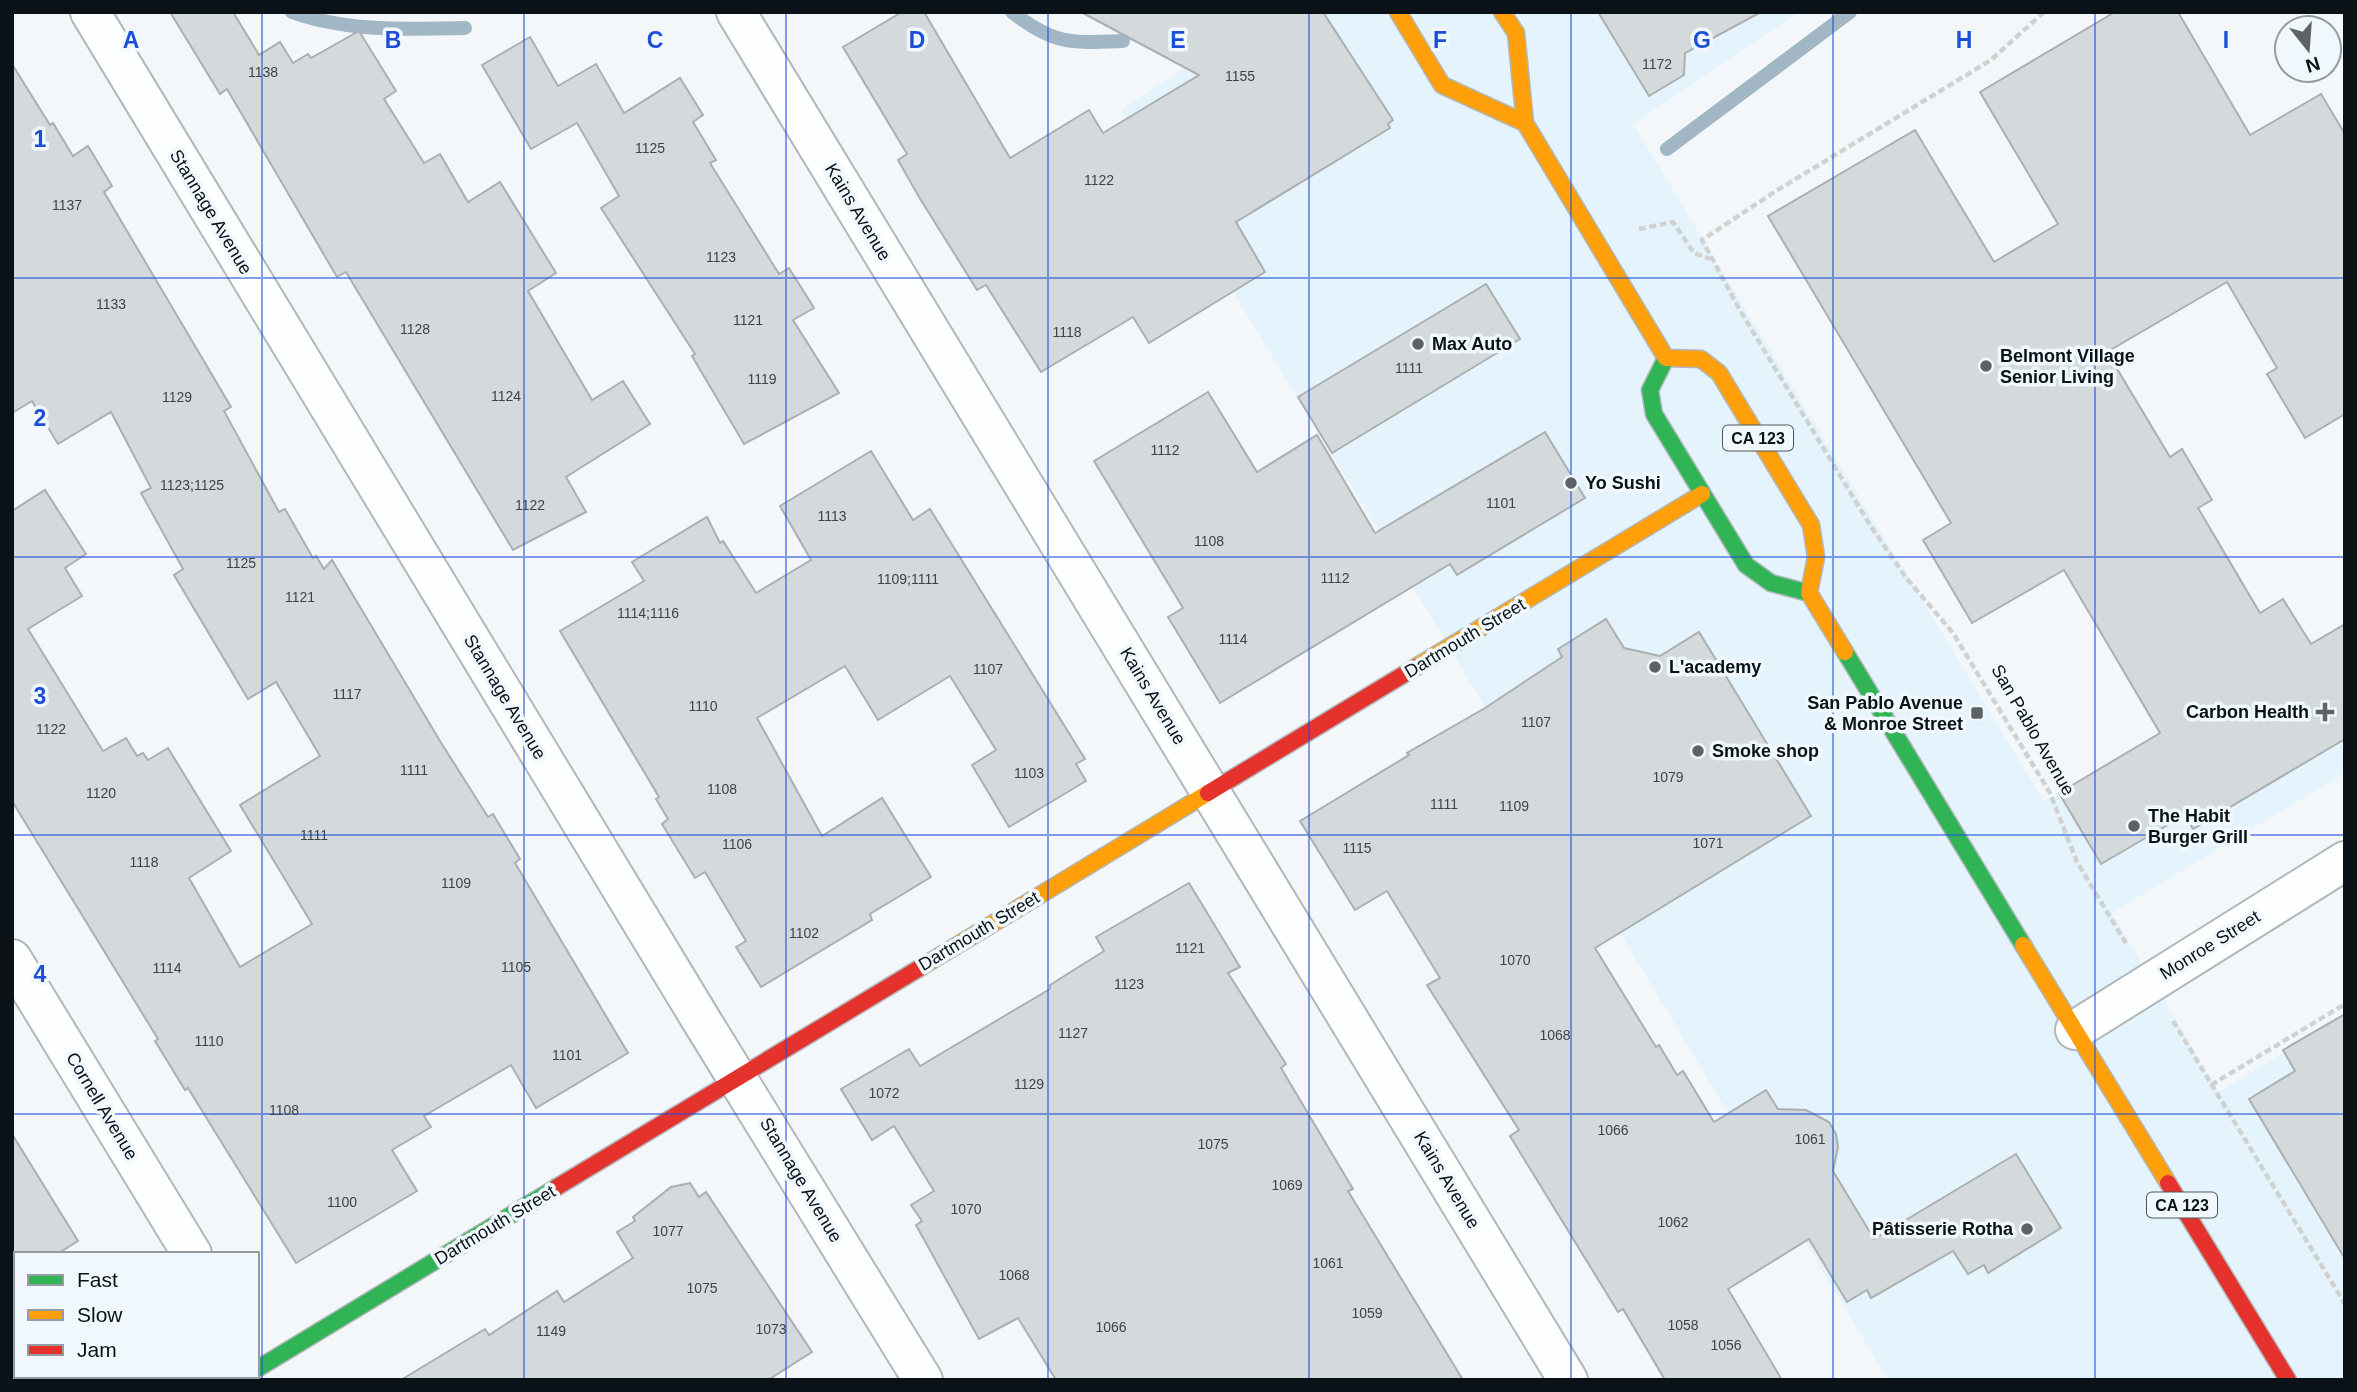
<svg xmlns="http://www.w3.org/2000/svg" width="2357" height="1392" viewBox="0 0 2357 1392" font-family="Arial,sans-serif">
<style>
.built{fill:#e5f3fc}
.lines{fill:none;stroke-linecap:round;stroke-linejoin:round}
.stream{stroke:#a1b7c6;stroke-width:14}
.building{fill:#d4d9dc;stroke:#aaafb2;stroke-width:2}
.street-casing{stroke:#b1b7ba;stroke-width:42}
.fast-casing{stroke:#b1b7ba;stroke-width:19}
.slow-casing{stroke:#b1b7ba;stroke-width:19}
.jam-casing{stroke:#b1b7ba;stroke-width:19}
.path{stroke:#d0d2d2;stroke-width:4.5;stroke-dasharray:7 3.5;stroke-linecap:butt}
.street{stroke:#fdfefe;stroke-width:38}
.fast{stroke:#30b455;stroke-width:16}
.slow{stroke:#ff9f0a;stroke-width:16}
.jam{stroke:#e5322d;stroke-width:16}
.grid{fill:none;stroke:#1d4ed8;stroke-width:2;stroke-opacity:0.55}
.poi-dot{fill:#5d6266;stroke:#f0f8fe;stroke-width:2.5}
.labels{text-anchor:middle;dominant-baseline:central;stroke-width:7;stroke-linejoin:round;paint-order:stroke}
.number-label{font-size:14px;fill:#3d4448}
.shield{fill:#f0f8fe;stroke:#50575c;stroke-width:2}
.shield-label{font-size:16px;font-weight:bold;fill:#0b1217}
.street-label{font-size:18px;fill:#0b1217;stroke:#f0f8fe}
.poi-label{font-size:18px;font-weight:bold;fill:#0b1217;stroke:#f0f8fe;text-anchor:start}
.grid-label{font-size:23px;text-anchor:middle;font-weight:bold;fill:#1d4ed8;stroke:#f0f8fe;stroke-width:7;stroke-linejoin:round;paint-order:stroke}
</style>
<rect width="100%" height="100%" fill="#f4f7fa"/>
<polygon class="built" points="1078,12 1800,12 1633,124 2044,801 2345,624 2345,773 2112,913 2219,1092 2345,1015 2345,1380 1888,1380 1422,602 1121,109 1184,69"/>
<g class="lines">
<g class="stream">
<path d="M292 12C347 32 408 29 465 28"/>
<path d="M1012 12C1054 45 1071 43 1123 41"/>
<polyline points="1667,149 1850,12"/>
</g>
</g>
<g class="building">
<polygon points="170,12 233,12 259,55 280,42 293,63 308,54 311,58 359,31 396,91 384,99 424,163 440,154 468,202 500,182 556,273 528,291 592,400 623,381 650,424 566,477 586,512 513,550 346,272 337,277 227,89 220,94"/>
<polygon points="902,12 924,12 1010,158 1089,110 1103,133 1199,75 1081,12 1323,12 1393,120 1388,124 1390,128 1236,222 1265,272 1149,343 1133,317 1041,372 986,285 977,290 919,197 898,160 907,154 843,47"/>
<polygon points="1598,12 1761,12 1685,53 1684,75 1649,96"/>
<polygon points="2115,12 2178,12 2250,135 2321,94 2345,134 2345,414 2305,438 2267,374 2277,368 2227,282 2107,352 2170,457 2182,449 2212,500 2198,508 2260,613 2283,599 2311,644 2345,624 2345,739 2193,829 2185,815 2101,864 2059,793 2160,733 2064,570 1972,623 1923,540 1951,523 1768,216 1915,130 1994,262 2058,224 1980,92"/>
<polygon points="530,37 558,86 596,64 624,113 680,78 703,115 693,122 716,160 710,163 779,274 789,268 814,308 793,320 839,393 744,444 692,356 695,354 601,208 619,196 577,123 531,149 482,65"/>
<polygon points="12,64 50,125 53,123 73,156 88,146 112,186 104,192 231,407 224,411 279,512 285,509 313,558 316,556 324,569 332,560 440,741 488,817 493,814 520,859 515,863 628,1053 536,1108 511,1065 424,1116 431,1127 392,1150 417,1191 296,1263 188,1088 185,1090 155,1041 158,1039 12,801 12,511 45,490 86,554 65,568 82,596 28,629 103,751 126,738 137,756 143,753 148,760 168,748 231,851 189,878 240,967 312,924 240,805 320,756 276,682 248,699 174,575 183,569 141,493 151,488 111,412 58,444 32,401 12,413"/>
<polygon points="1486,284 1520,339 1332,453 1298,397"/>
<polygon points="1208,392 1257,472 1317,435 1375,533 1545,432 1585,498 1457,575 1450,564 1220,703 1168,617 1183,608 1094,461"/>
<polygon points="871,451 913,520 930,509 1085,759 1076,764 1086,781 1009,827 972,765 996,750 950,676 878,720 845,666 757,718 822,836 882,798 931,877 870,914 872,920 761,987 736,947 746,941 705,872 695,878 662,824 668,819 656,799 659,797 560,631 644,581 632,562 707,517 720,543 723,541 756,593 811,560 780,506"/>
<polygon points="1606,619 1624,648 1660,656 1699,632 1811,816 1595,948 1656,1047 1659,1045 1677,1075 1683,1071 1714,1122 1766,1090 1778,1109 1806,1110 1829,1122 1836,1134 1838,1147 1833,1171 1874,1239 2016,1154 2061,1228 1988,1273 1984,1265 1968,1274 1953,1251 1871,1298 1867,1290 1847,1302 1809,1239 1728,1289 1782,1380 1665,1380 1623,1309 1618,1312 1510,1136 1519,1130 1427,985 1440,978 1387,891 1355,910 1300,821 1409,755 1407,753 1485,708 1562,657 1558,649"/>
<polygon points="1189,883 1240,967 1228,973 1286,1064 1281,1068 1353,1189 1348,1191 1463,1380 1056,1380 1018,1318 979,1339 916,1225 922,1221 911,1205 934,1191 894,1126 872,1140 841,1089 909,1049 920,1066 1050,989 1050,985 1104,951 1096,937"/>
<polygon points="2345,1014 2345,1259 2249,1099 2295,1071 2283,1050"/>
<polygon points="12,1134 78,1241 57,1254 12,1254"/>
<polygon points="690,1183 699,1197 706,1192 812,1352 768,1380 401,1380 485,1329 489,1335 557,1291 564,1302 633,1258 617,1232 635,1221 633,1217 671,1187"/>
</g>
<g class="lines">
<g class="street-casing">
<g id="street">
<polyline points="90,12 703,1023 923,1380"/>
<polyline points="736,12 1568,1380"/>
<polyline points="12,959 192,1254"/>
<polyline points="2075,1030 2345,861"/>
</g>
</g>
<g class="fast-casing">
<g id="fast">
<polyline points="1666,358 1650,390 1654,414 1746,565 1771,583 1809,593"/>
<polyline points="1845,652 2023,945"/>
<polyline points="257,1369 557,1187"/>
</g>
</g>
<g class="slow-casing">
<g id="slow">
<polyline points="1398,12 1442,85 1525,123"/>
<polyline points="1502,12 1516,33 1525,123 1666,358"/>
<polyline points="1666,358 1701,359 1719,373 1811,525 1816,557 1809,593 1845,652"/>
<polyline points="1416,667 1702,494"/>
<polyline points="2023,945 2168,1183"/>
<polyline points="918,969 1208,793"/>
</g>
</g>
<g class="jam-casing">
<g id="jam">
<polyline points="1208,793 1416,667"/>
<polyline points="2168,1183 2288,1380"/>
<polyline points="557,1187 918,969"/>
</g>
</g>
<g class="path">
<polyline points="2044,12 1991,60 1776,191 1702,240 1741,312 1870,525 1907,579 1953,633 2050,793 2077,862 2127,945"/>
<polyline points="1639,229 1673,222 1694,253 1710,259"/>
<polyline points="2173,1021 2345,1304"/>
<polyline points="2211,1085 2345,1004"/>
</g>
<use href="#street" class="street"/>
<use href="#fast" class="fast"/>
<use href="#slow" class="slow"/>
<use href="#jam" class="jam"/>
</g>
<path class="grid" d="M262 12V1380M524 12V1380M786 12V1380M1048 12V1380M1309 12V1380M1571 12V1380M1833 12V1380M2095 12V1380M12 278H2345M12 557H2345M12 835H2345M12 1114H2345"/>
<g class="poi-dot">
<circle cx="1418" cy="344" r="7"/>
<circle cx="1986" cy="366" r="7"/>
<circle cx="1571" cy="483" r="7"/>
<circle cx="1655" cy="667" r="7"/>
<path d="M2321.5 701.5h7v7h7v7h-7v7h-7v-7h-7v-7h7z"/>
<rect x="1970" y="706" width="14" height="14" rx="3.5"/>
<circle cx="1698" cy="751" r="7"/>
<circle cx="2134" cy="826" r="7"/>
<circle cx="2027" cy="1229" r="7"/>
</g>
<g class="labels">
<g class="number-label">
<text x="1657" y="64">1172</text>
<text x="263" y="72">1138</text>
<text x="1240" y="76">1155</text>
<text x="650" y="148">1125</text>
<text x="1099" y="180">1122</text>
<text x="67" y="205">1137</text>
<text x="721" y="257">1123</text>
<text x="111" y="304">1133</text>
<text x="748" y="320">1121</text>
<text x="415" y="329">1128</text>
<text x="1067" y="332">1118</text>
<text x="1409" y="368">1111</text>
<text x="762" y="379">1119</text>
<text x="506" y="396">1124</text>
<text x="177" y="397">1129</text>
<text x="1165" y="450">1112</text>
<text x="192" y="485">1123;1125</text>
<text x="1501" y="503">1101</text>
<text x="530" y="505">1122</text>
<text x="832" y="516">1113</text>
<text x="1209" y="541">1108</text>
<text x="241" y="563">1125</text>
<text x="1335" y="578">1112</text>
<text x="908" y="579">1109;1111</text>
<text x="300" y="597">1121</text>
<text x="648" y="613">1114;1116</text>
<text x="1233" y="639">1114</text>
<text x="988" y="669">1107</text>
<text x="347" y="694">1117</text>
<text x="703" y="706">1110</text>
<text x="1536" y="722">1107</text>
<text x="51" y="729">1122</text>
<text x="414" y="770">1111</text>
<text x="1029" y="773">1103</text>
<text x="1668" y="777">1079</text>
<text x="722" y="789">1108</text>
<text x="101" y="793">1120</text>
<text x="1444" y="804">1111</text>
<text x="1514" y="806">1109</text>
<text x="314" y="835">1111</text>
<text x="1708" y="843">1071</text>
<text x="737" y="844">1106</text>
<text x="1357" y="848">1115</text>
<text x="144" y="862">1118</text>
<text x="456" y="883">1109</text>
<text x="804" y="933">1102</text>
<text x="1190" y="948">1121</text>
<text x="1515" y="960">1070</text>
<text x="516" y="967">1105</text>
<text x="167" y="968">1114</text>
<text x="1129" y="984">1123</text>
<text x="1073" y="1033">1127</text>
<text x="1555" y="1035">1068</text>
<text x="209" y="1041">1110</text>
<text x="567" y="1055">1101</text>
<text x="1029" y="1084">1129</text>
<text x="884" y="1093">1072</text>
<text x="284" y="1110">1108</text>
<text x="1613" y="1130">1066</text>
<text x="1810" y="1139">1061</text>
<text x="1213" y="1144">1075</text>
<text x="1287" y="1185">1069</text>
<text x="342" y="1202">1100</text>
<text x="966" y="1209">1070</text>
<text x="1673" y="1222">1062</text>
<text x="668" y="1231">1077</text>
<text x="1328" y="1263">1061</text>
<text x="1014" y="1275">1068</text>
<text x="702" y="1288">1075</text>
<text x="1367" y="1313">1059</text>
<text x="1683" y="1325">1058</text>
<text x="1111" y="1327">1066</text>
<text x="771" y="1329">1073</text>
<text x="551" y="1331">1149</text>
<text x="1726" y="1345">1056</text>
</g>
<g class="shield">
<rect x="1723" y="425.5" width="70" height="25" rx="5"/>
<rect x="2147" y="1192.5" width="70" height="25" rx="5"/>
</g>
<g class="shield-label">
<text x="1758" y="438">CA 123</text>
<text x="2182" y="1205">CA 123</text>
</g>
<g class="street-label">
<text transform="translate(211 212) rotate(59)">Stannage Avenue</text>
<text transform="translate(858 212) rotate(59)">Kains Avenue</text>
<text transform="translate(1465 638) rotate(-31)">Dartmouth Street</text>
<text transform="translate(1153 696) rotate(59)">Kains Avenue</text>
<text transform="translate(505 697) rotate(59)">Stannage Avenue</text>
<text transform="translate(2033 730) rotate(60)">San Pablo Avenue</text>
<text transform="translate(979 931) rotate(-31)">Dartmouth Street</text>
<text transform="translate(2210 945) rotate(-32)">Monroe Street</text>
<text transform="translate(102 1106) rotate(59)">Cornell Avenue</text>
<text transform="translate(801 1180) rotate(59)">Stannage Avenue</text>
<text transform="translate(1447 1180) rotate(59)">Kains Avenue</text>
<text transform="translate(495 1225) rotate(-31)">Dartmouth Street</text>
</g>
<g class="poi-label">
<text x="1432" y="344">Max Auto</text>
<text x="2000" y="356">Belmont Village<tspan x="2000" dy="21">Senior Living</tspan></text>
<text x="1585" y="483">Yo Sushi</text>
<text x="1669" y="667">L'academy</text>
<text x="1963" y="703" text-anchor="end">San Pablo Avenue<tspan x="1963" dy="21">&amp; Monroe Street</tspan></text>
<text x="2309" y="712" text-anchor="end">Carbon Health</text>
<text x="1712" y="751">Smoke shop</text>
<text x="2148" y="816">The Habit<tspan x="2148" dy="21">Burger Grill</tspan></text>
<text x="2013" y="1229" text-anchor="end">Pâtisserie Rotha</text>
</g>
</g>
<g class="grid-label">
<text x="131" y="48">A</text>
<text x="393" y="48">B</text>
<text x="655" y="48">C</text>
<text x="917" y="48">D</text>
<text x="1178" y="48">E</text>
<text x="1440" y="48">F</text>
<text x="1702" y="48">G</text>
<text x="1964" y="48">H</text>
<text x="2226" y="48">I</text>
<text x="40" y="147">1</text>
<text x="40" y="426">2</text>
<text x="40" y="704">3</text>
<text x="40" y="982">4</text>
</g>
<rect width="2357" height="1392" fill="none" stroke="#0b1217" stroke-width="28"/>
<rect x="14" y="1252" width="245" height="126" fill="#f0f8fe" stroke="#949ca2" stroke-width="2"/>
<rect x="28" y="1275" width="35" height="10" fill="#30b455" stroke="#949ca2" stroke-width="2"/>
<text x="77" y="1287" font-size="21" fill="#0b1217">Fast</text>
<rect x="28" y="1310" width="35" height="10" fill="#ff9f0a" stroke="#949ca2" stroke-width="2"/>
<text x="77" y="1322" font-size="21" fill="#0b1217">Slow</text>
<rect x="28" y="1345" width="35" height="10" fill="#e5322d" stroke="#949ca2" stroke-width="2"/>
<text x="77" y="1357" font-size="21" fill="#0b1217">Jam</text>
<g transform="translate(2308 49) rotate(163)"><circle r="33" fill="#f0f8fe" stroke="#949ca2" stroke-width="2"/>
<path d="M0-5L12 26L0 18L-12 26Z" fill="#5d6266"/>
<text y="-10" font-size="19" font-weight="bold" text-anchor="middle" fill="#0b1217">N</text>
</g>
</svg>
